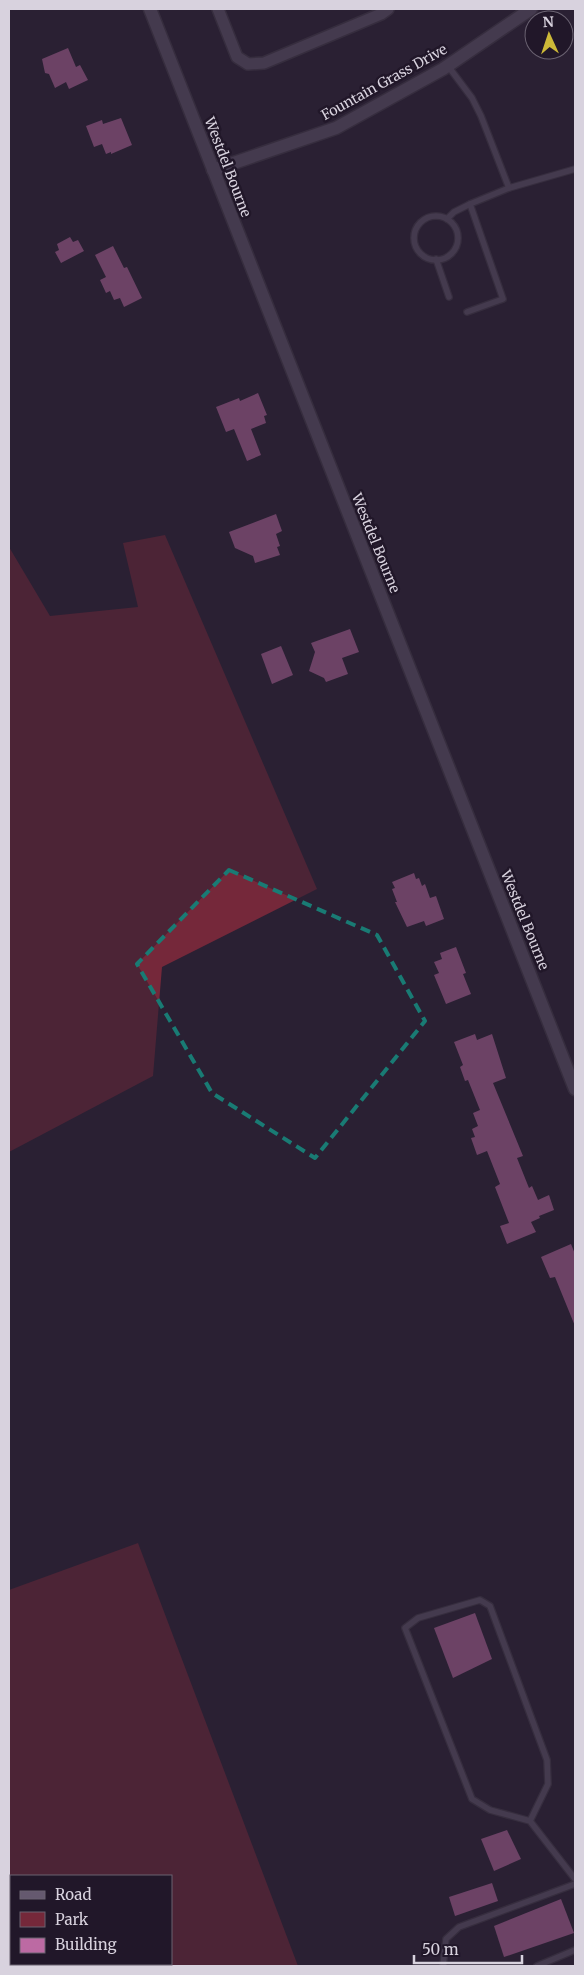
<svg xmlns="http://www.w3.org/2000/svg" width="584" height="1975" viewBox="0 0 584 1975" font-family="Merriweather,serif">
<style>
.green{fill:#75283a;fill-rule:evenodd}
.building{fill:#bc6aa3}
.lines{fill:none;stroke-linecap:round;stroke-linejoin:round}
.service-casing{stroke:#463d4d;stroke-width:8}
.minor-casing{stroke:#463d4d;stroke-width:14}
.tertiary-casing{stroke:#463d4d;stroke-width:15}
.secondary-casing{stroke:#463d4d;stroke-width:15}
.service{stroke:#65596f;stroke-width:5.5}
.minor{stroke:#65596f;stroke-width:11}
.tertiary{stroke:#65596f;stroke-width:12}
.secondary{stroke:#65596f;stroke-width:12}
.marked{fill:none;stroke:#197b74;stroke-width:4;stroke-dasharray:10 6;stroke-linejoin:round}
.labels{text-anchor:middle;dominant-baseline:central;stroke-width:5;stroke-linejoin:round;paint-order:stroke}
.street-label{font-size:14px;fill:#d8d2de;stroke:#211729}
</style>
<rect width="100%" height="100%" fill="#2a2033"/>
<g class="green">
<polygon points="165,535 317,889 162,967 153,1076 9,1152 9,547 50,616 138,607 123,543"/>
<path d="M138 1543 298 1966H9V1590ZM11 1876H171V1964H11Z"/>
</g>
<g class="building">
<polygon points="68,48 76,67 80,65 88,80 69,89 66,82 55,88 49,74 45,73 42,59"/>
<polygon points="121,118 132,145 111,154 111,152 106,154 102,144 94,147 86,126 102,120 103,124"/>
<polygon points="70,237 73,242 78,240 84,251 61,263 55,252 59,250 57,244"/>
<polygon points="113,246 124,268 127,267 142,298 124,307 120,298 114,300 110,291 106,293 100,280 106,277 95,255"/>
<polygon points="258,393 267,415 264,416 266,423 251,429 261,455 247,461 234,429 226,432 216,407 239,398 240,401"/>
<polygon points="276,514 282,531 276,534 280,546 277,547 280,555 255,563 253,556 235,548 229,532"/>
<polygon points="350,629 359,652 342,658 348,674 326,682 324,678 309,671 315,652 311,643"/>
<polygon points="281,646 293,675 272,684 261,654"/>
<polygon points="414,873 416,879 419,878 422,886 425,884 430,898 436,896 444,919 426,926 424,921 407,927 395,902 397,902 392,889 395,888 392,882"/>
<polygon points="456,947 466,973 463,974 471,994 446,1004 434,975 439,973 434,962 442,959 440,953"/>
<polygon points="475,1034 477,1040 492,1034 506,1078 493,1083 523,1156 517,1158 529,1188 532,1186 538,1200 549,1195 554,1210 539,1216 540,1218 531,1222 536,1232 507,1244 500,1226 509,1223 495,1187 500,1184 487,1151 477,1155 471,1138 475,1137 472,1129 478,1126 473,1113 480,1110 468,1080 465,1081 460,1067 463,1065 454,1042"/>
<polygon points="571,1244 575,1254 575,1326 555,1277 550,1278 541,1257"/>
<polygon points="475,1613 492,1659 453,1678 434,1628"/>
<polygon points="507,1830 521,1859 494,1871 481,1839"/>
<polygon points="492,1883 498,1901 455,1916 449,1897"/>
<polygon points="561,1899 574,1933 504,1957 494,1926"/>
</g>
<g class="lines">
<g class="service-casing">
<g id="service">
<polyline points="448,66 472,98 481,116 509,188 575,169"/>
<circle cx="436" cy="238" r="22"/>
<polyline points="447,219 454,212 470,204"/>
<polyline points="436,259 449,297"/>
<polyline points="467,312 503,299 470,204 509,188"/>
<polyline points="530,1821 548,1784 547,1760 490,1606 480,1600 418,1618 405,1628 472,1799 490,1810 530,1821 575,1879"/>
<polyline points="443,1966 446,1939 459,1927 575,1884"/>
<polyline points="537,1966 575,1950"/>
</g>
</g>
<g class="minor-casing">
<polyline id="minor" points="218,9 237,57 248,64 264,63 381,14 388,9"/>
</g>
<g class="tertiary-casing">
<polyline id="tertiary" points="213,170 336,128 443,69 531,9"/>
</g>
<g class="secondary-casing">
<polyline id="secondary" points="150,9 575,1089"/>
</g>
<use href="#service" class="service"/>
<use href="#minor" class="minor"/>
<use href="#tertiary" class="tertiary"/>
<use href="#secondary" class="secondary"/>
</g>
<path d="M0 0H584V1975H0ZM229 870 377 935 425 1021 315 1158 212 1093 137 964Z" fill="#2a2033" fill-opacity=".55" fill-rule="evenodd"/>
<path class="marked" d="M229 870 377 935 425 1021 315 1158 212 1093 137 964Z"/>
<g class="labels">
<g class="street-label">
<text transform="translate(384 82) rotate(-29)">Fountain Grass Drive</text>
<text transform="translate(228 167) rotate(69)">Westdel Bourne</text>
<text transform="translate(376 543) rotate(68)">Westdel Bourne</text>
<text transform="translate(525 920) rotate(68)">Westdel Bourne</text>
</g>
</g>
<rect width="584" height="1975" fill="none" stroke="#d8d2de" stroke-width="20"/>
<rect x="10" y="1875" width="162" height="90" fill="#211729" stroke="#6a6271"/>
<rect x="20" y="1891" width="25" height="8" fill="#65596f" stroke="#6a6271"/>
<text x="55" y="1900" font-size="15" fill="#d8d2de">Road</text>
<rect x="20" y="1912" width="25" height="15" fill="#75283a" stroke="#6a6271"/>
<text x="55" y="1925" font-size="15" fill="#d8d2de">Park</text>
<rect x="20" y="1938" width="25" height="15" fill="#bc6aa3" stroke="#6a6271"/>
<text x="55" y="1950" font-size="15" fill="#d8d2de">Building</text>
<g transform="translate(549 35) rotate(357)"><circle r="24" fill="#211729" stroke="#6a6271"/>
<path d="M0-4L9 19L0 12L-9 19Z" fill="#cdb938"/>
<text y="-8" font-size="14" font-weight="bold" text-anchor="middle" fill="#d8d2de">N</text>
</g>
<path d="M414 1955v8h108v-8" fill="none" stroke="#d8d2de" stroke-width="2.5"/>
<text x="422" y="1955" font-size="15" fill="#d8d2de" stroke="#211729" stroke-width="4" paint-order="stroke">50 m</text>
</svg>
